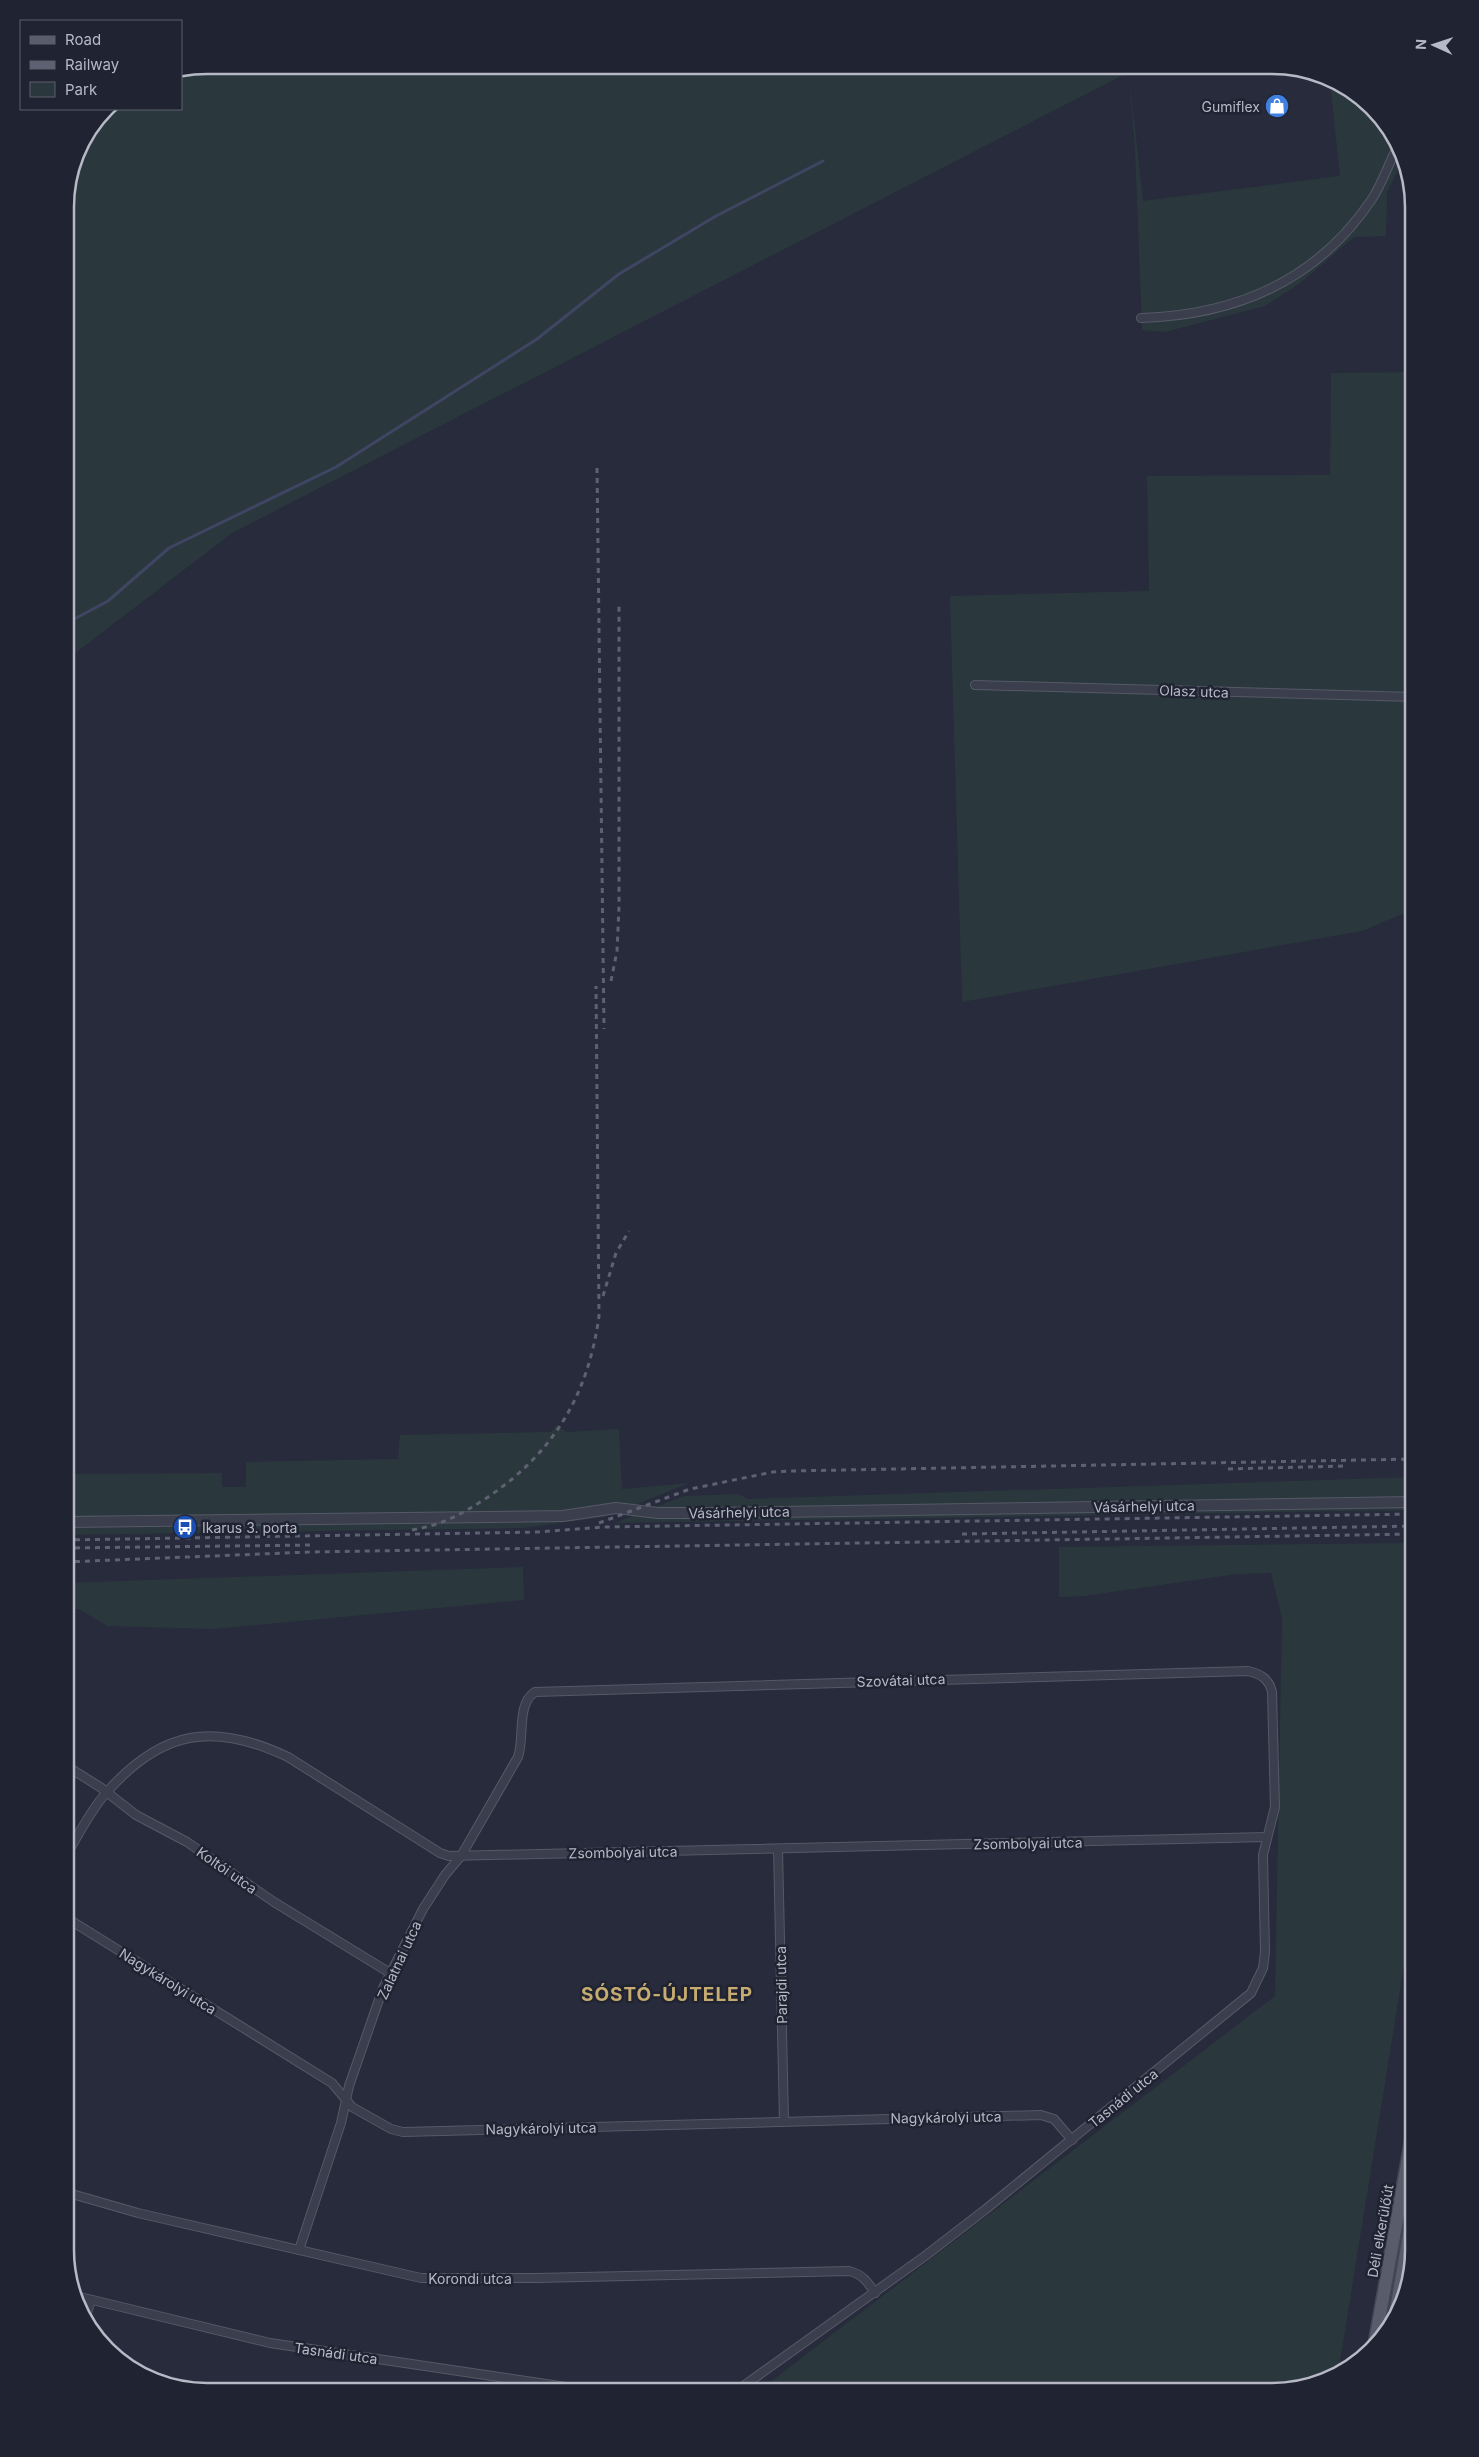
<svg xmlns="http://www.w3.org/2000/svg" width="1479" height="2457" viewBox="0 0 1479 2457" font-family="Inter,sans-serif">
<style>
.green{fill:#2a383d}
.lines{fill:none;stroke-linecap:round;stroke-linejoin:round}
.stream{stroke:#3f4562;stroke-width:3}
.minor-casing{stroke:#565967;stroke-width:10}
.tertiary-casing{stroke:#565967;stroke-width:12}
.primary-casing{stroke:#444755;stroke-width:15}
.minor{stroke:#3b3e4c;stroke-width:8}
.tertiary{stroke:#3b3e4c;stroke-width:10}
.primary{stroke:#595c6b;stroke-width:12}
.rail{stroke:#5e6172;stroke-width:3;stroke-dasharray:5 5;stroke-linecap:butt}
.labels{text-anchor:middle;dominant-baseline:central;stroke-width:5;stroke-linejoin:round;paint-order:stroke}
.poi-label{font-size:14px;fill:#b7b9c7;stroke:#202331;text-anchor:end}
.street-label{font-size:14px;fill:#b7b9c7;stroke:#202331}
.district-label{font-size:19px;font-weight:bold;letter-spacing:1px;fill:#c7ac71;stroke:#202331}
.rim{fill:none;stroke:#b7b9c7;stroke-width:2.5}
</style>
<rect width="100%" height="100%" fill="#272b3b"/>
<g class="green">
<polygon points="207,65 1126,65 1123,75 232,533 65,661 65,198 76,152 105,109 181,109 181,70"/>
<polygon points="1129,74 1143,201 1340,176 1330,82 1351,89 1399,144 1403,160 1387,192 1386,236 1354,237 1299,284 1265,306 1165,332 1142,330 1135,149"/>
<polygon points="1414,372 1414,909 1362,931 962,1002 950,596 1149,591 1147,476 1330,475 1331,373"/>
<polygon points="556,1425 566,1432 619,1429 622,1489 689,1483 605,1517 523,1528 65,1535 65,1474 222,1473 222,1487 246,1487 246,1462 398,1459 400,1435 551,1432"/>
<polygon points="1414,1477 1414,1510 615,1523 684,1496 739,1494 748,1499"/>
<polygon points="1414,1543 1414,1903 1338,2374 1335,2377 1272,2392 757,2392 1275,1996 1282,1618 1271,1573 1237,1574 1084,1596 1059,1597 1059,1547"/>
<polygon points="523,1567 524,1600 213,1629 107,1626 79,1609 65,1611 65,1583"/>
</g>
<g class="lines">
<polyline class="stream" points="65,624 108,601 169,548 336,467 537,339 619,274 716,216 823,161"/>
<g class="minor-casing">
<g id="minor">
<path d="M1141 318C1237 315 1317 281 1372 199 1383 182 1389 162 1399 144"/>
<polyline points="975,685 1414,697"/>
<polyline points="65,1765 100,1787 136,1815 187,1842 274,1902 390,1973"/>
<polyline points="778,1849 784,2121"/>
<path d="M65 1857C78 1836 90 1811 106 1793 162 1729 214 1722 288 1757L440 1853 449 1856 1267 1837"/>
<polyline points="65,1917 332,2083 352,2107 391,2129 403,2132 1041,2115 1054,2119 1072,2140"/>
<path d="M65 2192 138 2213 421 2278H536L849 2271C862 2274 867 2281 875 2293"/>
<path d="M299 2250 341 2123 349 2086 383 1988 423 1909 445 1875 461 1856 518 1757C525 1737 516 1704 535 1692L1248 1671C1261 1674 1269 1679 1272 1692L1275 1807 1263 1855 1265 1952 1263 1968 1251 1993 986 2209 925 2256 735 2392"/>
<polyline points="76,2296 270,2343 600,2392"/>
<polyline points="85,2319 91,2300"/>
<polyline points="515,2392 519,2381"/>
</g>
</g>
<g class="tertiary-casing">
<polyline id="tertiary" points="65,1522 563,1516 616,1508 658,1513 708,1513 1414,1502"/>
</g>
<g class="primary-casing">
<g id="primary">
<polyline points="1396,2310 1414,2206"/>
<polyline points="1375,2342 1414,2125"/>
</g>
</g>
<use href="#minor" class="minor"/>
<use href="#tertiary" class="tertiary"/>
<use href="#primary" class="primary"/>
<g class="rail">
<polyline points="597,468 604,1029"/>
<polyline points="611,981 617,951 619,907 619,604"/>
<polyline points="603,1296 616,1253 629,1231"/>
<polyline points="1228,1469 1343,1466"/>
<polyline points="599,1523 690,1489 773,1472 791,1471 1414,1459"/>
<path d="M412 1530C442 1525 460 1515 485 1499 553 1454 588 1396 599 1316L596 986"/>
<polyline points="962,1534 1414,1526"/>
<polyline points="65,1540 538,1532 603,1527 1414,1514"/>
<polyline points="65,1548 312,1545"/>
<polyline points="65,1562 310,1552 1414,1534"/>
</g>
</g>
<defs>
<g id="shop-disc" transform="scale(1.25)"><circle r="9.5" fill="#3f7fe0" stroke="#202331"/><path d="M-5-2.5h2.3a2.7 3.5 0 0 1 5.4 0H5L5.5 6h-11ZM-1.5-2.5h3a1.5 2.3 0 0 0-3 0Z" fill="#fff"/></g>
<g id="bus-disc" transform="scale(1.25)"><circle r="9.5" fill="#1a4fb4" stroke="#202331"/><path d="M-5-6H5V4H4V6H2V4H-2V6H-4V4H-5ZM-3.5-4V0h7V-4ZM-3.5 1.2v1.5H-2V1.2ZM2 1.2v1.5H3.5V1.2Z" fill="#fff"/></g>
</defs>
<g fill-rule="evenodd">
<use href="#shop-disc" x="1277" y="106"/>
<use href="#bus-disc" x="185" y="1527"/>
</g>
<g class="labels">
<g class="poi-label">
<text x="1260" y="106">Gumiflex</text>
<text x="202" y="1527" text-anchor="start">Ikarus 3. porta</text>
</g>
<g class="street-label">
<text transform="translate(1194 691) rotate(2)">Olasz utca</text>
<text transform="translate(1144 1506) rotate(-1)">Vásárhelyi utca</text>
<text transform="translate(739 1512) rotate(-1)">Vásárhelyi utca</text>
<text transform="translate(901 1680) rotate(-2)">Szovátai utca</text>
<text transform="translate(1028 1843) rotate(-1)">Zsombolyai utca</text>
<text transform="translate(623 1852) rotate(-1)">Zsombolyai utca</text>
<text transform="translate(227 1870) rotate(35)">Koltói utca</text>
<text transform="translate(399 1960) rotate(-65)">Zalatnai utca</text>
<text transform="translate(168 1981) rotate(32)">Nagykárolyi utca</text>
<text transform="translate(781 1985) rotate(-91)">Parajdi utca</text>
<text transform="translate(1123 2098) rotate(-39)">Tasnádi utca</text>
<text transform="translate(946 2117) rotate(-1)">Nagykárolyi utca</text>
<text transform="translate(541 2128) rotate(-1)">Nagykárolyi utca</text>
<text transform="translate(1380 2231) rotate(-80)">Déli elkerülőút</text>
<text x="470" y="2278">Korondi utca</text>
<text transform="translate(336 2353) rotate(8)">Tasnádi utca</text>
</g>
<g class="district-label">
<text x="667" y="1994">SÓSTÓ-ÚJTELEP</text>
</g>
</g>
<path d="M0 0H1479V2457H0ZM207 74H1272A133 133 0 0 1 1405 207V2250A133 133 0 0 1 1272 2383H207A133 133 0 0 1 74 2250V207A133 133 0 0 1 207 74Z" fill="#202331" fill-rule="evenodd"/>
<path class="rim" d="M207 74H1272A133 133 0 0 1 1405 207V2250A133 133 0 0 1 1272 2383H207A133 133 0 0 1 74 2250V207A133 133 0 0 1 207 74Z"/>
<rect x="20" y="20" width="162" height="90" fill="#202331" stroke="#5c5f6d"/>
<rect x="30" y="36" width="25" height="8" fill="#595c6b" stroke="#5c5f6d"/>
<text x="65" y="45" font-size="15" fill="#b7b9c7">Road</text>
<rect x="30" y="61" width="25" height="8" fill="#5e6172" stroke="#5c5f6d"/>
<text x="65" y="70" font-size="15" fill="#b7b9c7">Railway</text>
<rect x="30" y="82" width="25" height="15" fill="#2a383d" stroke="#5c5f6d"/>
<text x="65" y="95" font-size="15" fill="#b7b9c7">Park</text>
<g transform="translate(1434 45) rotate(273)" stroke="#202331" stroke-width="4" paint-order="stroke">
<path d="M0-4L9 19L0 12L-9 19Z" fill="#b7b9c7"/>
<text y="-8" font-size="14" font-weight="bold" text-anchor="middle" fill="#b7b9c7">N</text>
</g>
</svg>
